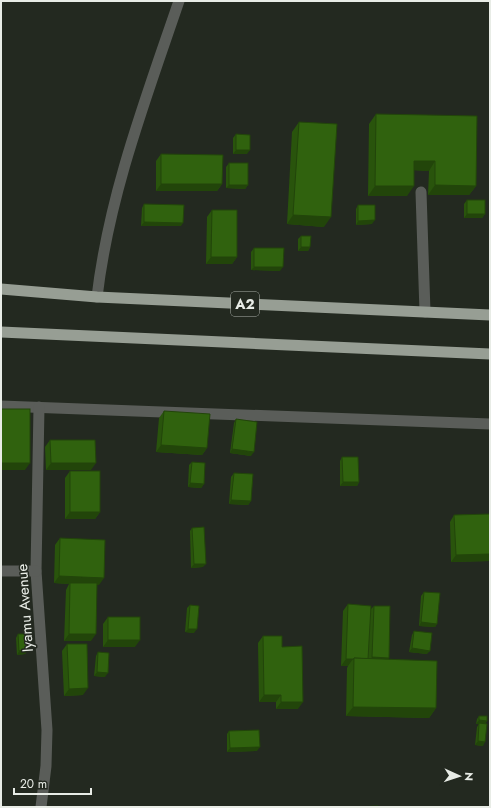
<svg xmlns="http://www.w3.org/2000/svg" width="491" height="808" viewBox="0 0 491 808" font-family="Jost,sans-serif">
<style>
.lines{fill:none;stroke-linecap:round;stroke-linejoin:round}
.service{stroke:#5a5d59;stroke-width:11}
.minor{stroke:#5a5d59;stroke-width:11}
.trunk{stroke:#979e94;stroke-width:11}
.wall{fill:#29540c}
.shaded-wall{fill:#22450a}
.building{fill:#30620e;stroke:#22450a}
.labels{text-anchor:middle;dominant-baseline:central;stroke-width:3;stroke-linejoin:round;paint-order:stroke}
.shield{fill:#232920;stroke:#adb2ab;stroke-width:1}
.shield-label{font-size:14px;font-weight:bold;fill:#e8ece6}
.street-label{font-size:15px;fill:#e8ece6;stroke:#232920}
</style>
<rect width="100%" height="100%" fill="#232920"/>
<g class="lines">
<polyline class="service" points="421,192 425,312"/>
<g class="minor">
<path d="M97 297C109 195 146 98 179 1"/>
<polyline points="1,406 490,424"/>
<polyline points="39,407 36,571 47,730 46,766 41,807"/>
<polyline points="1,571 36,571"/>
</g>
<g class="trunk">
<polyline points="1,289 97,297 490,315"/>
<polyline points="1,332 490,354"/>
</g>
</g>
<g class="wall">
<polygon points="376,114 476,186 469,195 428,195 429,171 414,170 407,196 368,196 369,124"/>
<polygon points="299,122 324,227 287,224 292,132"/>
<polygon points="236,134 247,154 233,154 233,138"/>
<polygon points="161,154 222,184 217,191 156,191 156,161"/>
<polygon points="229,163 248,185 245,189 226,188 226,167"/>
<polygon points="467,200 485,214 482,218 464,218 464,204"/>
<polygon points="144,204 181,226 141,226 142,208"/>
<polygon points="358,205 372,224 356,225 356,209"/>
<polygon points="212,210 237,257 232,264 206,264 207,217"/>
<polygon points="301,236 310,247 308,251 298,251 298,239"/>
<polygon points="254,248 280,271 251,270 251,252"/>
<polygon points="164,411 207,448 202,455 156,452 159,418"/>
<polygon points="236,419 251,456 230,453 234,423"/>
<polygon points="50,440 91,470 46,470 45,447"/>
<polygon points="342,457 359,482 357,486 340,486 340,461"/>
<polygon points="192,462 204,484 201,488 188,487 189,465"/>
<polygon points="70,471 100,512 95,519 65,519 65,478"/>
<polygon points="234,473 251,501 248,505 229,504 231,477"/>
<polygon points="490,514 490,561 451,562 450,522 454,515"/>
<polygon points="192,528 203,567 191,568 190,531"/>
<polygon points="60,538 99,585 97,585 91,641 64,641 66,590 69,584 54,583 55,545"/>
<polygon points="424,592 437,624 435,627 419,626 421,596"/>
<polygon points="348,604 370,610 374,606 389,658 388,659 436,708 429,718 346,716 347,668 348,666 341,666 343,611"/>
<polygon points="190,605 194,633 185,632 187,608"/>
<polygon points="108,617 135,647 103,647 103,624"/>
<polygon points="414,631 427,654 409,652 412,635"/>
<polygon points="18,634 28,650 25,654 17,655 16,638"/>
<polygon points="263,636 282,647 298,709 276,709 276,702 259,702 258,643"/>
<polygon points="67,644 83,695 64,696 62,651"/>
<polygon points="98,652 105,677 94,676 96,656"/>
<polygon points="479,716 487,721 485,724 483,746 475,745 477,727 479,724 476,724 477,719"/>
<polygon points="229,731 257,751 227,752 227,734"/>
</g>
<g class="shaded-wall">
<polygon points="236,150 250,150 247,154 233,154"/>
<polygon points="414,161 435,161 429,171 407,170"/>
<polygon points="161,184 222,184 217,191 156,191"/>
<polygon points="229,185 248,185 245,189 226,188"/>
<polygon points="435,185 476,186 469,195 428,195"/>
<polygon points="375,186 414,186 407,196 368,196"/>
<polygon points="467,214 485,214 482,218 464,218"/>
<polygon points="293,215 331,217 324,227 287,224"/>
<polygon points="375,220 372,224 356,225 358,221"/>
<polygon points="144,222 183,223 181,226 141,226"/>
<polygon points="301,247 310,247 308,251 298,251"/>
<polygon points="211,257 237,257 232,264 206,264"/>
<polygon points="254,267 283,267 280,271 251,270"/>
<polygon points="161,445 207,448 202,455 156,452"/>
<polygon points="232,449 254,452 251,456 230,453"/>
<polygon points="1,463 30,463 25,470 1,470"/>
<polygon points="51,463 96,463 91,470 46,470"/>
<polygon points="343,482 359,482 357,486 340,486"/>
<polygon points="190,483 204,484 201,488 188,487"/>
<polygon points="231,500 251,501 248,505 229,504"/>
<polygon points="70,512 100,512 95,519 65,519"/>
<polygon points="490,554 490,561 451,562 456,555"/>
<polygon points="194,564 206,564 203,567 191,568"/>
<polygon points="59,576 104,578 99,585 70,584 70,583 69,584 54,583"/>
<polygon points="421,622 437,624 435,627 419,626"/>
<polygon points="188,629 197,629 194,633 185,632"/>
<polygon points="69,634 96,634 91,641 64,641"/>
<polygon points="108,640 140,640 135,647 103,647"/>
<polygon points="412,648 430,651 427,654 409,652"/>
<polygon points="28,650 25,654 17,655 19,651"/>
<polygon points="372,657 389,658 384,665 367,664"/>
<polygon points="346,659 353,659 348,666 341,666"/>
<polygon points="97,672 108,673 105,677 94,676"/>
<polygon points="88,688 83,695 64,696 69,689"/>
<polygon points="264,695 281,695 276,702 259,702"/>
<polygon points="281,702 303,702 298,709 276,709"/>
<polygon points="353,707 436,708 429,718 346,716"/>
<polygon points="479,720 487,721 485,724 476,724"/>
<polygon points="478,741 485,742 483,746 475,745"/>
<polygon points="260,747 257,751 227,752 230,748"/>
</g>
<g class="building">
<polygon points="376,114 477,116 476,186 435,185 435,161 414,161 414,186 375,186"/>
<polygon points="299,122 337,124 331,217 293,215"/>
<polygon points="236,134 250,135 250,150 236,150"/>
<polygon points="161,154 223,155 222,184 161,184"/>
<rect x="229" y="163" width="19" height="22"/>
<rect x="467" y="200" width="18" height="14"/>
<polygon points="144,204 184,205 183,223 144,222"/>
<polygon points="358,205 375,205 375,220 358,221"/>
<polygon points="212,210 237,210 237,257 211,257"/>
<polygon points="301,236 311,236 310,247 301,247"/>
<polygon points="254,248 284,248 283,267 254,267"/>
<rect x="1" y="409" width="29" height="54"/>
<polygon points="164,411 210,414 207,448 161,445"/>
<polygon points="236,419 257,422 254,452 232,449"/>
<polygon points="50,440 95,440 96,463 51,463"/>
<polygon points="342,457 358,457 359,482 343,482"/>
<polygon points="192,462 205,463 204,484 190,483"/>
<rect x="70" y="471" width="30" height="41"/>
<polygon points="234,473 253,474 251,501 231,500"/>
<polygon points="490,514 490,554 456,555 454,515"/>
<polygon points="204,527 206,564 194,564 192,528"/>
<polygon points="60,538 105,540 104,578 59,576"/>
<polygon points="70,583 97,583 96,634 69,634"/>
<polygon points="424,592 440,593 437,624 421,622"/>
<polygon points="348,604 371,606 368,659 354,658 354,659 346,659"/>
<polygon points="190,605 199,606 197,629 188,629"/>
<polygon points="374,606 390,606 389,658 372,657"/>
<rect x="108" y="617" width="32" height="23"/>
<polygon points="414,631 432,633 430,651 412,648"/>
<polygon points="18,634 27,634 28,650 19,651"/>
<polygon points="263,636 282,636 282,647 302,646 303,702 281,702 281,695 264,695"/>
<polygon points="67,644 87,644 88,688 69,689"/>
<polygon points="98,652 109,653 108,673 97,672"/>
<polygon points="354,658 437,661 436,708 353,707"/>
<polygon points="479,716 487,716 487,721 479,720"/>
<polygon points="479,723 487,724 485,742 478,741"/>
<polygon points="259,730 260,747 230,748 229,731"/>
<polygon points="378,806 378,807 358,807"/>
</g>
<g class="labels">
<rect class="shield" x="231" y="292" width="28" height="24" rx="3"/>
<g class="shield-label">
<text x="245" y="304">A2</text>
</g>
<g class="street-label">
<text transform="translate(25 608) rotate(-94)">Iyamu Avenue</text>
</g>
</g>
<rect width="491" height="808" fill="none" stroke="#e8ece6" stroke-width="4"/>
<g transform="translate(459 776) rotate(93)" stroke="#232920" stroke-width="3" paint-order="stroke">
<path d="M0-3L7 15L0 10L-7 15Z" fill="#e8ece6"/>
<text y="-6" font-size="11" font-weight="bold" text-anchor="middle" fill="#e8ece6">N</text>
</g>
<path d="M14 788v6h77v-6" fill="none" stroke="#e8ece6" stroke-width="2"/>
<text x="20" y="788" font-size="12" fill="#e8ece6" stroke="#232920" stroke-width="3" paint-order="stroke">20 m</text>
</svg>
